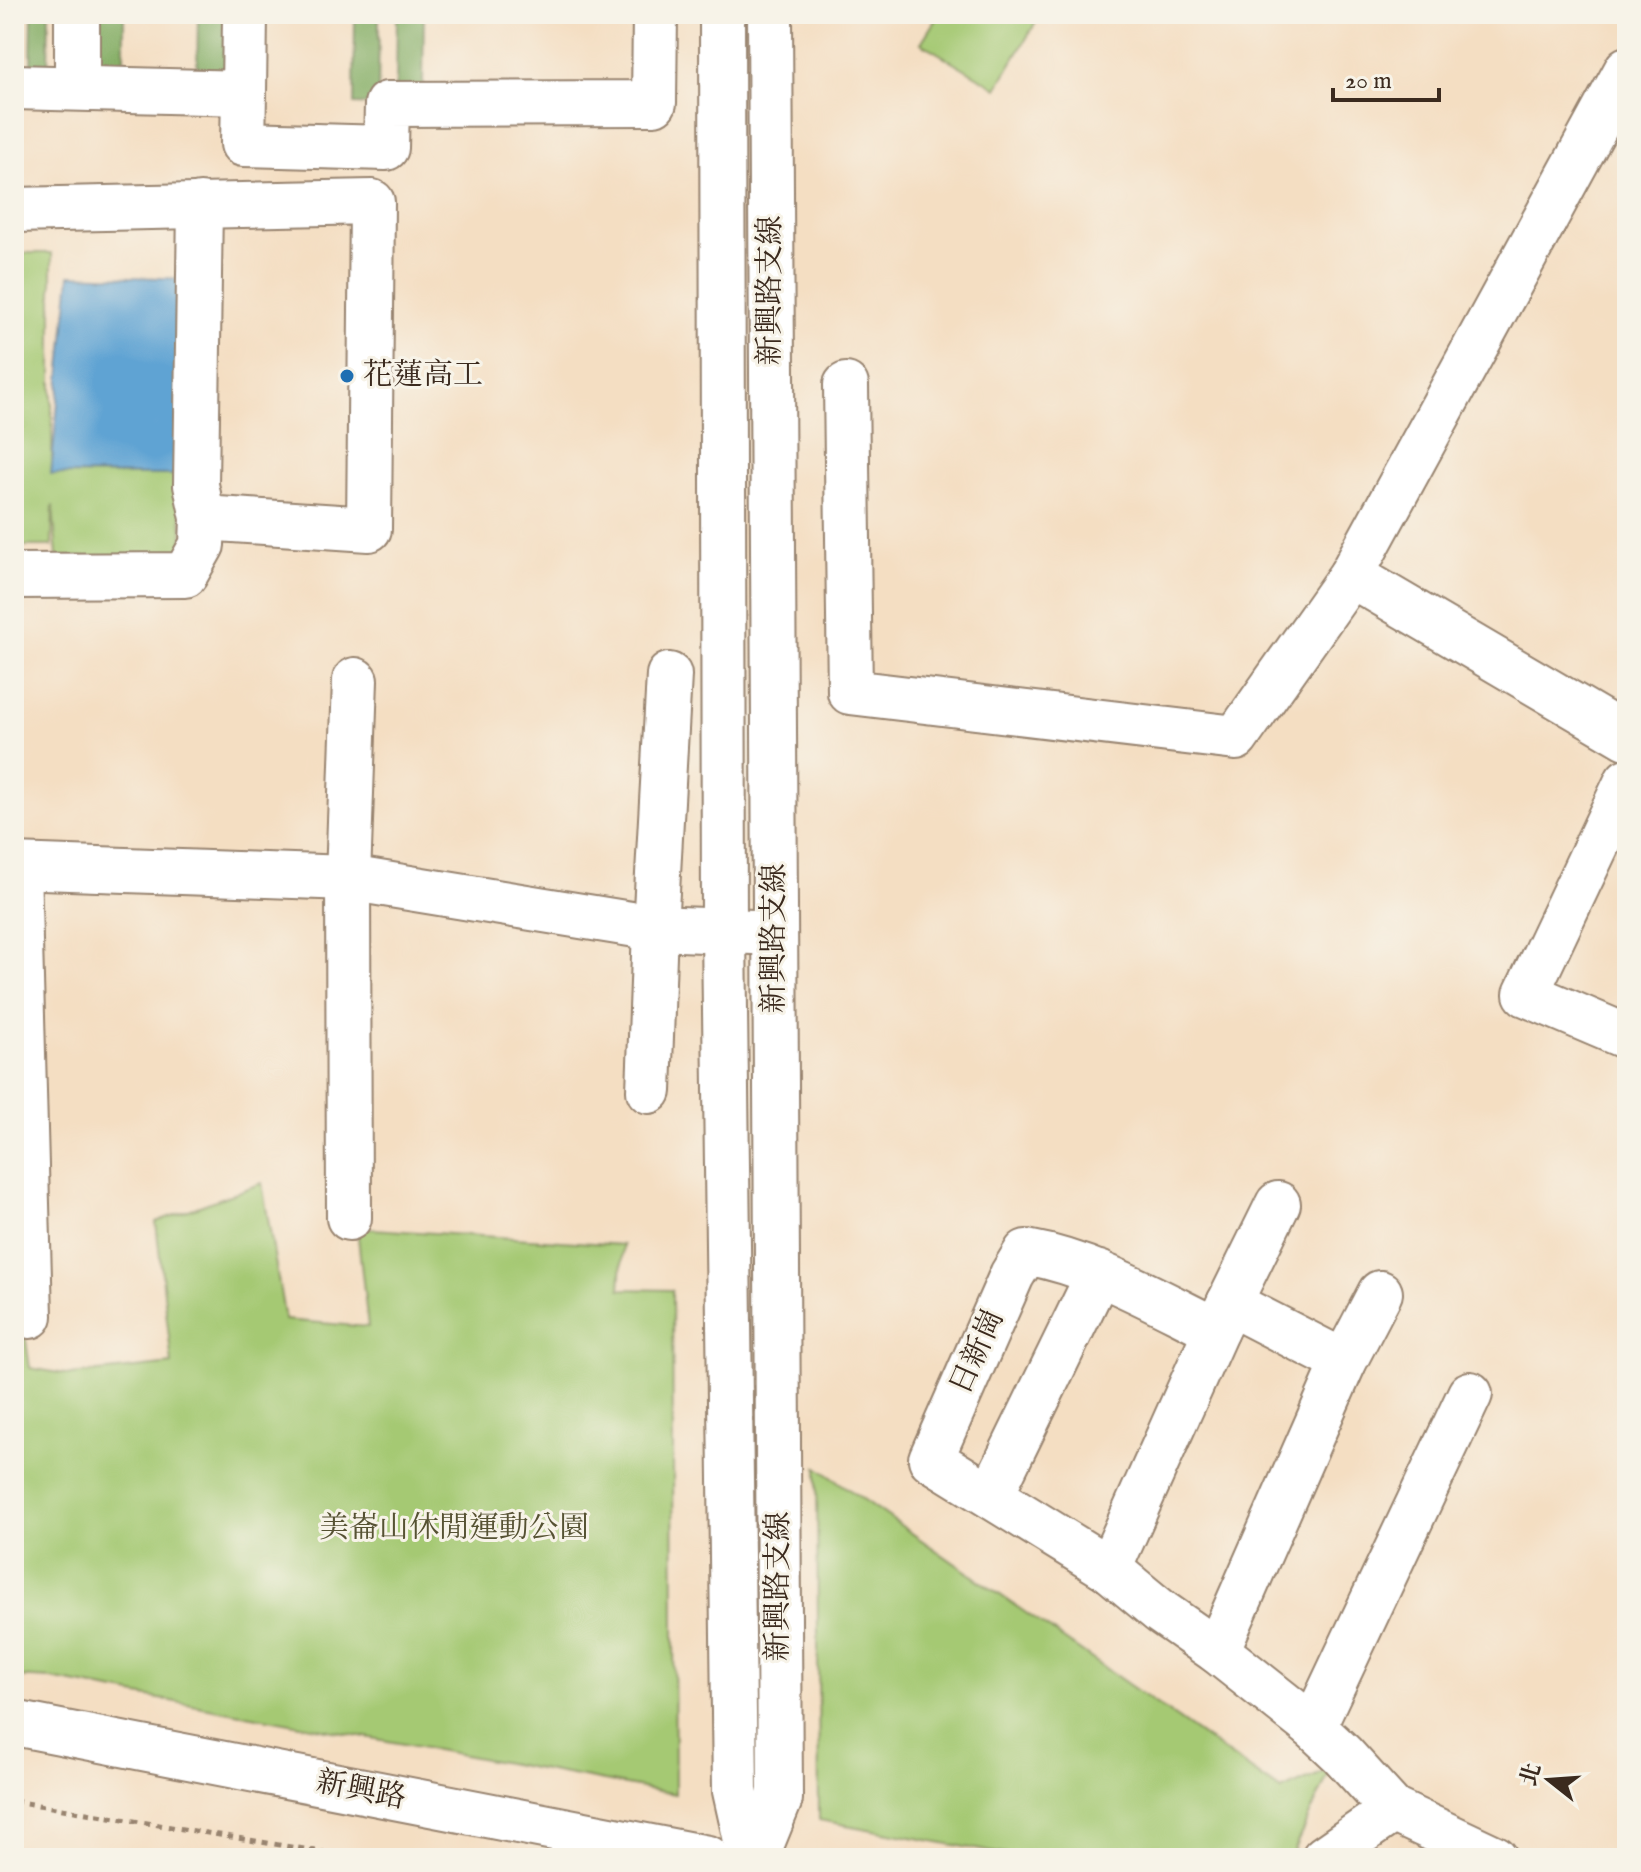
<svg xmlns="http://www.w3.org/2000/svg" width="1641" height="1872" viewBox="0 0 1641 1872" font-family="'IM FELL English','Noto Serif TC',serif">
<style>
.green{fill:#a5c973;stroke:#707a48;stroke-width:2}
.forest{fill:#84ad65;stroke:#606c42;stroke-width:2}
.water{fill:#5ea3d3;stroke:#4c6678;stroke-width:2}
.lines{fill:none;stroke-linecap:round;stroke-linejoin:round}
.minor-casing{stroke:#988470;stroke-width:48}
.path{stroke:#988470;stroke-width:5;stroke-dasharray:6 6;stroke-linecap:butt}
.minor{stroke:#fff;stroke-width:44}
.poi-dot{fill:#1f6fb2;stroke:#f7f3e8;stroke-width:3}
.labels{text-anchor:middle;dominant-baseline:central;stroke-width:6;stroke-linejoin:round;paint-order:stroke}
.street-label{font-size:30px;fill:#3b2a1e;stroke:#f7f3e8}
.poi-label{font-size:30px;fill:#3b2a1e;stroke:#f7f3e8;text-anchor:start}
.park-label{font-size:30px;fill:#565233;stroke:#f7f3e8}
</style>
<rect width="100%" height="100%" fill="#f7f3e8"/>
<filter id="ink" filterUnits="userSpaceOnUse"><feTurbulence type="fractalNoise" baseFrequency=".0125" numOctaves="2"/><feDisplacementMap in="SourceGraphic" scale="16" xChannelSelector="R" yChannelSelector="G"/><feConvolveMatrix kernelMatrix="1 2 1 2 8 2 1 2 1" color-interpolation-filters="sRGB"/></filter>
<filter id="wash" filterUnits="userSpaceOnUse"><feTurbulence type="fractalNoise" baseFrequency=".006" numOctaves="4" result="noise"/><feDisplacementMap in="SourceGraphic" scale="32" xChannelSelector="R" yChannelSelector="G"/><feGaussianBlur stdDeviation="1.8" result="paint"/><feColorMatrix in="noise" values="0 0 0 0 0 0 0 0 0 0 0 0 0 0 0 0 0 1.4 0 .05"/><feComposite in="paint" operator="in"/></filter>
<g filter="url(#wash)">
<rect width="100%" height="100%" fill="#f4dec2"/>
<g class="green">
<polygon points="939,14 1041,14 997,88 921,43"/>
<polygon points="14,253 52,253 52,474 178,475 184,557 57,557 53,505 52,546 14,546"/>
<polygon points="262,1183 285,1320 368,1327 357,1228 623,1245 620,1289 672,1290 675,1794 51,1679 14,1677 14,1260 30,1368 71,1375 172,1364 156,1222"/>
<polygon points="817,1467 1281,1791 1331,1769 1290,1858 1024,1858 819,1820"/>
</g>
<g class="forest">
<polygon points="32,14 49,14 48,69 31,69"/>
<polygon points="77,14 124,14 124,76 76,79"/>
<polygon points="198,14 233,14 232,76 197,76"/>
<polygon points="355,14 379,14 378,105 354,104"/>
<polygon points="397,14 424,14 423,87 396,88"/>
</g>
<polygon class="water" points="70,275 192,279 178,475 51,474"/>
</g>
<g filter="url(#ink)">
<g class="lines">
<g class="minor-casing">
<g id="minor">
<polyline points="722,14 724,932 735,1791 750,1858"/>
<polyline points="14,87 244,93 245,14"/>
<polyline points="77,88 77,14"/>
<polyline points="244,93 243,144 386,148 387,104 654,103 655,14"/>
<polyline points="14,210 372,202 369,529 203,518"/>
<polyline points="846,385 850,692 1236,738 1351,575 1627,69"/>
<polyline points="1351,575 1627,737"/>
<polyline points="14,576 185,575 202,545 203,518 196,485 200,205"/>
<polyline points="1627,781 1526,994 1627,1037"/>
<polyline points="14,866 348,878 655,928 753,932"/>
<polyline points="18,866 30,1316"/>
<polyline points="649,1091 655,928 669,675"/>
<polyline points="349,1218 348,878 355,680"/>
<polyline points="1229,1303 1344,1362"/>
<path d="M1216 1330C1155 1300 1094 1264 1026 1252L1012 1275 931 1459 1109 1569 1161 1612 1217 1651 1313 1727 1342 1754 1393 1810 1495 1858"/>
<polyline points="991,1495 1099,1273"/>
<polyline points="1109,1569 1216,1330 1278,1204"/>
<polyline points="1217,1651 1344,1362 1380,1293"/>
<polyline points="14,1723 708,1858"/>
<polyline points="1313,1727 1470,1394"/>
<polyline points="756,1858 780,1799 770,14"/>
<polyline points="1324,1858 1393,1810"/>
</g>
</g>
<polyline class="path" points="14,1801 358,1858"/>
<use href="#minor" class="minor"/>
</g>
</g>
<circle class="poi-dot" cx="347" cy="376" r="8"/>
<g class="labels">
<g class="street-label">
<text transform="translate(771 290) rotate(-90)">新興路支線</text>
<text transform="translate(775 938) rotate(-90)">新興路支線</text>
<text transform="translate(978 1352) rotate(-66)">日新崗</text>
<text transform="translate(779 1586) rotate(-90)">新興路支線</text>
<text transform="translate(361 1791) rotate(11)">新興路</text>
</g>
<g class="poi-label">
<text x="363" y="376">花蓮高工</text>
</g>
<g class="park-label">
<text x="454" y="1529">美崙山休閒運動公園</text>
</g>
</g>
<rect width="1641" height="1872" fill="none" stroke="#f7f3e8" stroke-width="48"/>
<g transform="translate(1549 1780) rotate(287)" stroke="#f7f3e8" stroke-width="6" paint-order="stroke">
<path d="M0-6L14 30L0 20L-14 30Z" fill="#3b2a1e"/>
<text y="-12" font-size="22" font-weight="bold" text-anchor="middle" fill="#3b2a1e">北</text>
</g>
<path d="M1333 88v12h106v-12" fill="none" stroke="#3b2a1e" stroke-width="4"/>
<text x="1345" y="88" font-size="24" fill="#3b2a1e" stroke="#f7f3e8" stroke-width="6" paint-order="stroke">20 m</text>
</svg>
